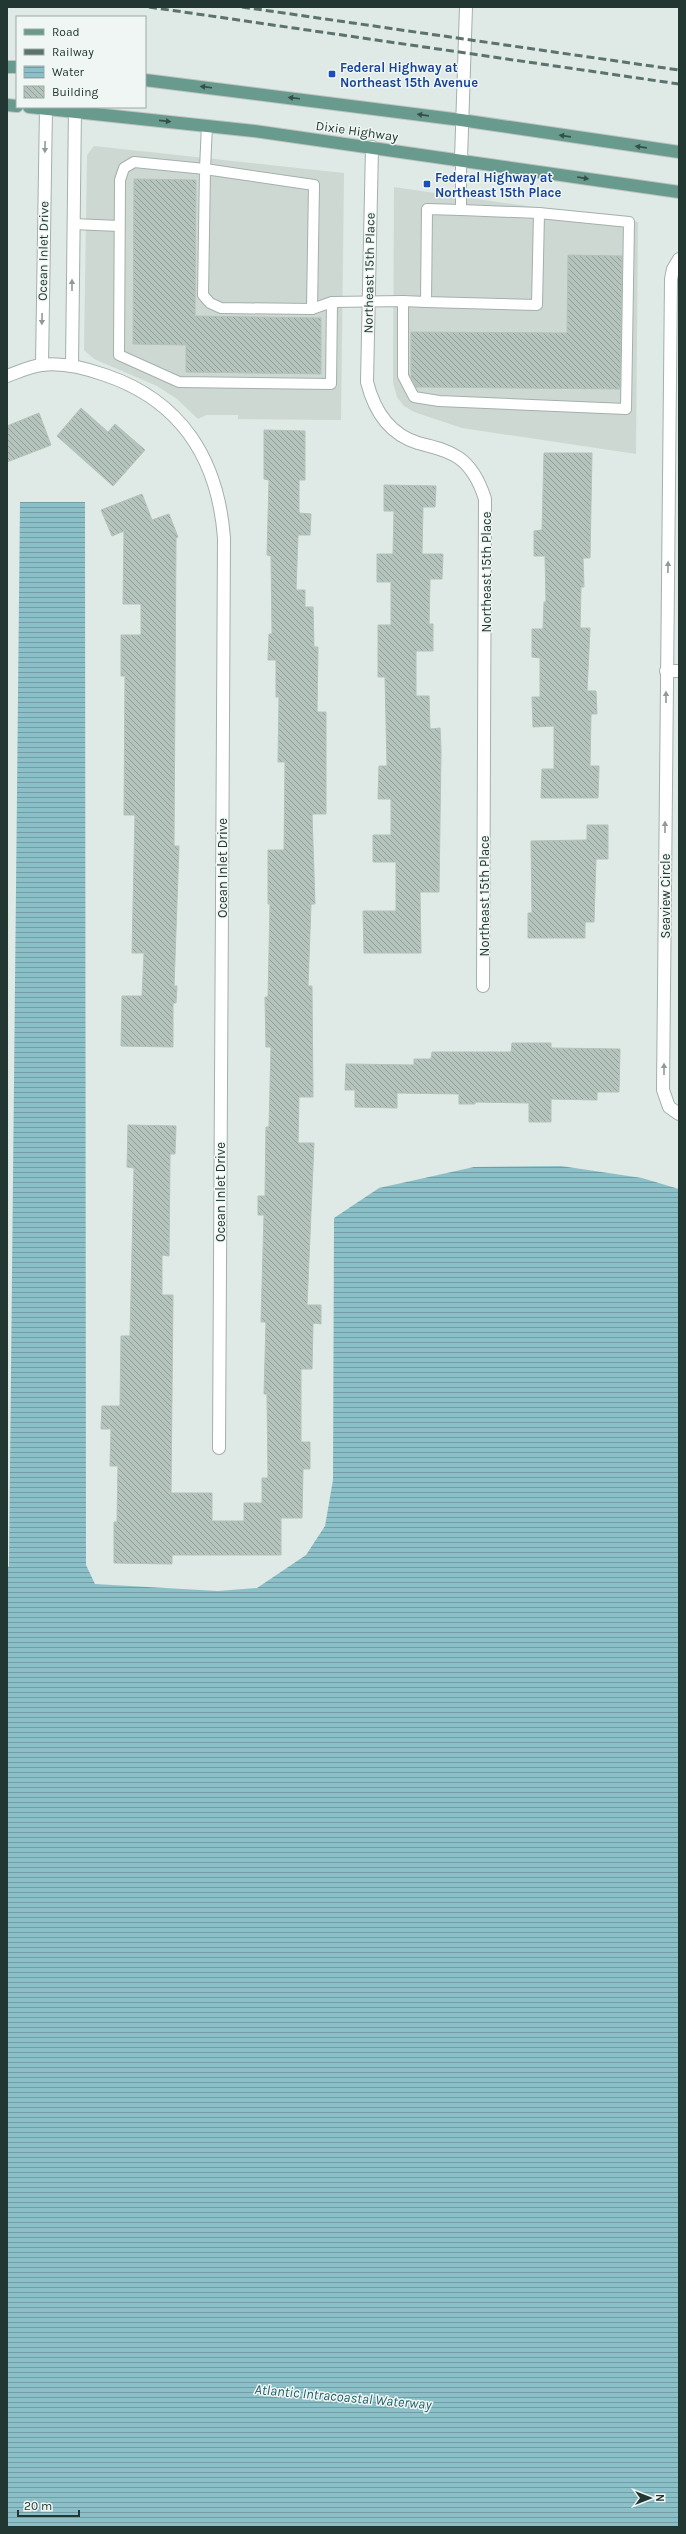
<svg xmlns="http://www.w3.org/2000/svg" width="686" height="2534" viewBox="0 0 686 2534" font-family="Karla,sans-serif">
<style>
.built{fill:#ced8d3}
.water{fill:url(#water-rules)}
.building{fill:url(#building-back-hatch);stroke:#b3c2bb}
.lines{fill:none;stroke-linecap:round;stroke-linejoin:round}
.service-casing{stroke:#a3b0ab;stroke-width:12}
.minor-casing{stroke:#a3b0ab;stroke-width:14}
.primary-casing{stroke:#bdc3c1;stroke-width:14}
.service{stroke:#fff;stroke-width:10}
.minor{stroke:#fff;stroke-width:12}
.primary{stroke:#689a8d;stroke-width:12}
.rail{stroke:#5c736d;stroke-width:3;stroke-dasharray:8 4;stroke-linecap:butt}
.oneway{fill:#345048}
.oneway2{fill:#909b98}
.transit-dot{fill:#1a4fb4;stroke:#eff6f3;stroke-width:1.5}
.labels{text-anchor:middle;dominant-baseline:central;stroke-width:3;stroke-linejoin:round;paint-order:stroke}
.transit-label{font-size:13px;font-weight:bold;fill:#164399;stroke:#eff6f3;text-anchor:start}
.street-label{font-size:13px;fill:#223731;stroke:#eff6f3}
.water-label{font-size:14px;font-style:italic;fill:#23616d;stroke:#eff6f3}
</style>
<defs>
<pattern id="water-rules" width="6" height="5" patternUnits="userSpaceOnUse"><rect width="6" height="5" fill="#8cc0c9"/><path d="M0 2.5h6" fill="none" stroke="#729da4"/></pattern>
<pattern id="building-back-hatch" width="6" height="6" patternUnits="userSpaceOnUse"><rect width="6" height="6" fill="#b5c3bd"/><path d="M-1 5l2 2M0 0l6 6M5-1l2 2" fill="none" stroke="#939f9a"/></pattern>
</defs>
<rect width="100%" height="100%" fill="#dfe9e5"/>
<g class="built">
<polygon points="94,146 344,173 341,420 238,419 238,415 206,415 198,419 177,399 157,386 94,359 84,350 87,155"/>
<polygon points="394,187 638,222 636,454 462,428 414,412 404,406 397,397 393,383"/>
</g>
<polygon class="water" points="20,502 85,502 86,1565 95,1584 218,1591 257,1588 306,1555 325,1526 333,1480 334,1218 379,1188 474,1167 561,1166 642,1178 679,1189 679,2527 7,2527 7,1569 9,1566"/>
<g class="building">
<polygon points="134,179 196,180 195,316 321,318 321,374 186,372 186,345 133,344"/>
<polygon points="568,255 622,256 620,389 416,387 411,377 411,332 567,333"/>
<polygon points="81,408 108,432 115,424 145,450 113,486 57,436"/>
<polygon points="39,413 51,445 7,462 7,426"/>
<polygon points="264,430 305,431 305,480 299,480 299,513 311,514 310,535 298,535 296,590 305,590 305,607 313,607 314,647 318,647 317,712 326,712 326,814 312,814 315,904 311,904 308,986 312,986 313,1097 299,1097 298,1143 314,1143 307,1305 321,1305 321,1324 313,1323 312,1369 301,1369 301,1442 310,1442 310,1469 303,1469 302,1518 281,1518 281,1555 172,1555 172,1564 114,1563 114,1522 117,1522 118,1466 110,1466 111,1429 101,1429 102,1406 120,1406 121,1336 130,1336 134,1168 127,1167 128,1125 176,1126 175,1154 170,1154 169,1256 162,1255 162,1295 173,1295 171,1493 212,1493 212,1521 244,1521 244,1503 262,1503 262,1478 268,1478 267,1394 264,1394 266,1322 261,1322 264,1215 258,1215 258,1196 265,1196 266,1127 269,1127 271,1047 266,1047 265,997 268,997 270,904 268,904 268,850 284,850 285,762 278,762 279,697 276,697 276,660 268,660 269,634 272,634 271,556 267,555 269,480 264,479"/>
<polygon points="544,453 592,453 590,558 583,558 584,587 581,587 580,628 590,628 587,691 596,691 597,714 591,714 590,766 599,766 598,798 541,798 542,769 554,769 554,726 533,727 532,697 540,697 540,658 532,657 532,629 543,629 544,602 546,602 545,556 534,556 534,531 542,530"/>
<polygon points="384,485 436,486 435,507 423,507 422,554 443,554 442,579 430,579 429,624 433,624 433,651 416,651 416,696 429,696 430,729 440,728 441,750 439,892 420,892 421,953 364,953 363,911 396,911 396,862 373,862 373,835 391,835 391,799 378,799 379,766 387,766 385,677 378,677 378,625 391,625 391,582 377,582 377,554 393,554 394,511 384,511"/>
<polygon points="142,494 152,520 169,514 178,537 176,538 174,846 179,846 174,986 177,986 176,1003 173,1003 173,1047 121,1046 122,996 142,996 144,953 132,953 135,815 124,815 125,676 121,676 121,635 141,635 141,604 123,604 124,531 112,536 101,510"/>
<polygon points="587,825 608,825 608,859 596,859 594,922 585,922 585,938 528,938 528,913 532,913 531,841 587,840"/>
<polygon points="512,1043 551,1043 551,1048 620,1049 619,1092 597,1092 597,1100 551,1099 551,1122 529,1122 529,1103 475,1102 475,1104 459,1104 459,1094 397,1093 397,1108 355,1107 355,1090 345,1090 346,1064 414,1065 414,1059 431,1059 432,1052 511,1052"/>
</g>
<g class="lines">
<g class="service-casing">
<g id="service">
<polyline points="207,125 205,169 314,185 312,309 221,308 210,303 203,295 205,169 134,162 124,168 120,180 119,355 179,382 331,384 332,302 403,301 403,376 414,397 439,401 626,409 629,222 539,213 537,305 426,302 427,209 461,210 461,159"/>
<polyline points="461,210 539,213"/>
<polyline points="73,224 119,226"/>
<polyline points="403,301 426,302"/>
<polyline points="312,309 332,302"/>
</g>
</g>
<g class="minor-casing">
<g id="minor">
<path d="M372 147 367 382C374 410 389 434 418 443 432 447 446 449 459 458 473 468 480 483 485 499L483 986"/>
<polyline points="461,159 466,7"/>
<polyline points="679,259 673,269 671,279 663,1090 669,1107 679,1114"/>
<polyline points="42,365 46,107"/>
<polyline points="72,366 75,107"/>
<path d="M7 376C18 372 31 366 42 365 63 362 85 368 105 375 182 401 218 460 224 538L219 1448"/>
<polyline points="666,671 679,671"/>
</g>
</g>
<g class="primary-casing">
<g id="primary">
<polyline points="7,67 17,67"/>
<polyline points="145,80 461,120 679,152"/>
<polyline points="7,105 17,106"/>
<polyline points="29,107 254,131 679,192"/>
</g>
</g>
<use href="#service" class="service"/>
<use href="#minor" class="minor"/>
<use href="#primary" class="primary"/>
<g class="rail">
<polyline points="149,7 679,84"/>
<polyline points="242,7 679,70"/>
</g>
</g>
<defs><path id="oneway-solid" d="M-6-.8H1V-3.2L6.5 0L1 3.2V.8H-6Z"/></defs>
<g class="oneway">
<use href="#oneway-solid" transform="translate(206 87) rotate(-173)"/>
<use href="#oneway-solid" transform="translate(294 98) rotate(-173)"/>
<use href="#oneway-solid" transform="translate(423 115) rotate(-172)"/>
<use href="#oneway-solid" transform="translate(165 121) rotate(6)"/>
<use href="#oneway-solid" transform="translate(565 136) rotate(-172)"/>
<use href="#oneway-solid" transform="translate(641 147) rotate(-172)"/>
<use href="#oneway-solid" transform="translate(583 178) rotate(9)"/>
</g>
<g class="oneway2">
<use href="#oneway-solid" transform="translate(45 147) rotate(91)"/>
<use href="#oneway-solid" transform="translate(72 285) rotate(-90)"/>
<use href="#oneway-solid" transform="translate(42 319) rotate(91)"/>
<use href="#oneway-solid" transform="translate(668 567) rotate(-89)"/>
<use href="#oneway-solid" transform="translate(666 697) rotate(-90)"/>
<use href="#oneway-solid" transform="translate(665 827) rotate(-90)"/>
<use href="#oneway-solid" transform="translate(664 1069) rotate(-90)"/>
</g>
<g class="transit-dot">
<rect x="328" y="70" width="8" height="8" rx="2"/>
<rect x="423" y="180" width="8" height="8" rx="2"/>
</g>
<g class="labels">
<g class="transit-label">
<text x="340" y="67">Federal Highway at<tspan x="340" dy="15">Northeast 15th Avenue</tspan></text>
<text x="435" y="177">Federal Highway at<tspan x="435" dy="15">Northeast 15th Place</tspan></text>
</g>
<g class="street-label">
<text transform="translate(357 131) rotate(8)">Dixie Highway</text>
<text transform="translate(43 251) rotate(-89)">Ocean Inlet Drive</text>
<text transform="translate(369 273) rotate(-89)">Northeast 15th Place</text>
<text transform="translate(486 572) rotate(-90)">Northeast 15th Place</text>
<text transform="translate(222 868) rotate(-90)">Ocean Inlet Drive</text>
<text transform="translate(484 896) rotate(-90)">Northeast 15th Place</text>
<text transform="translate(665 896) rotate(-90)">Seaview Circle</text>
<text transform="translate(220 1192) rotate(-90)">Ocean Inlet Drive</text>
</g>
<g class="water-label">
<text transform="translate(343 2397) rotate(5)">Atlantic Intracoastal Waterway</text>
</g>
</g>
<rect width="686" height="2534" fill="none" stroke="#223731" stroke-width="16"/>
<rect x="16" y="16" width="130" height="92" fill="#eff6f3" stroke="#9daaa5"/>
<rect x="24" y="29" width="20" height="6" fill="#689a8d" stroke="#9daaa5"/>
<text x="52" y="36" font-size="12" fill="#223731">Road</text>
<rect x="24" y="49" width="20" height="6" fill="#5c736d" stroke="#9daaa5"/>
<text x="52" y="56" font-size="12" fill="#223731">Railway</text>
<rect x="24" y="66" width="20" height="12" fill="url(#water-rules)" stroke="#9daaa5"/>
<text x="52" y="76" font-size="12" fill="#223731">Water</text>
<rect x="24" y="86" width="20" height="12" fill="url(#building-back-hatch)" stroke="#9daaa5"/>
<text x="52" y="96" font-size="12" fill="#223731">Building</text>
<g transform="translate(650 2498) rotate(90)" stroke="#eff6f3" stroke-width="3" paint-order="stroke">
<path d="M0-3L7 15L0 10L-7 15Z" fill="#223731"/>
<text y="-6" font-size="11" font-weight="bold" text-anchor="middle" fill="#223731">N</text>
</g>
<path d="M18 2510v6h61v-6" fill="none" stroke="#223731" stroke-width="2"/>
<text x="24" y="2510" font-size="12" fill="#223731" stroke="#eff6f3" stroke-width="3" paint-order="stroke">20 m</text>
</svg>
